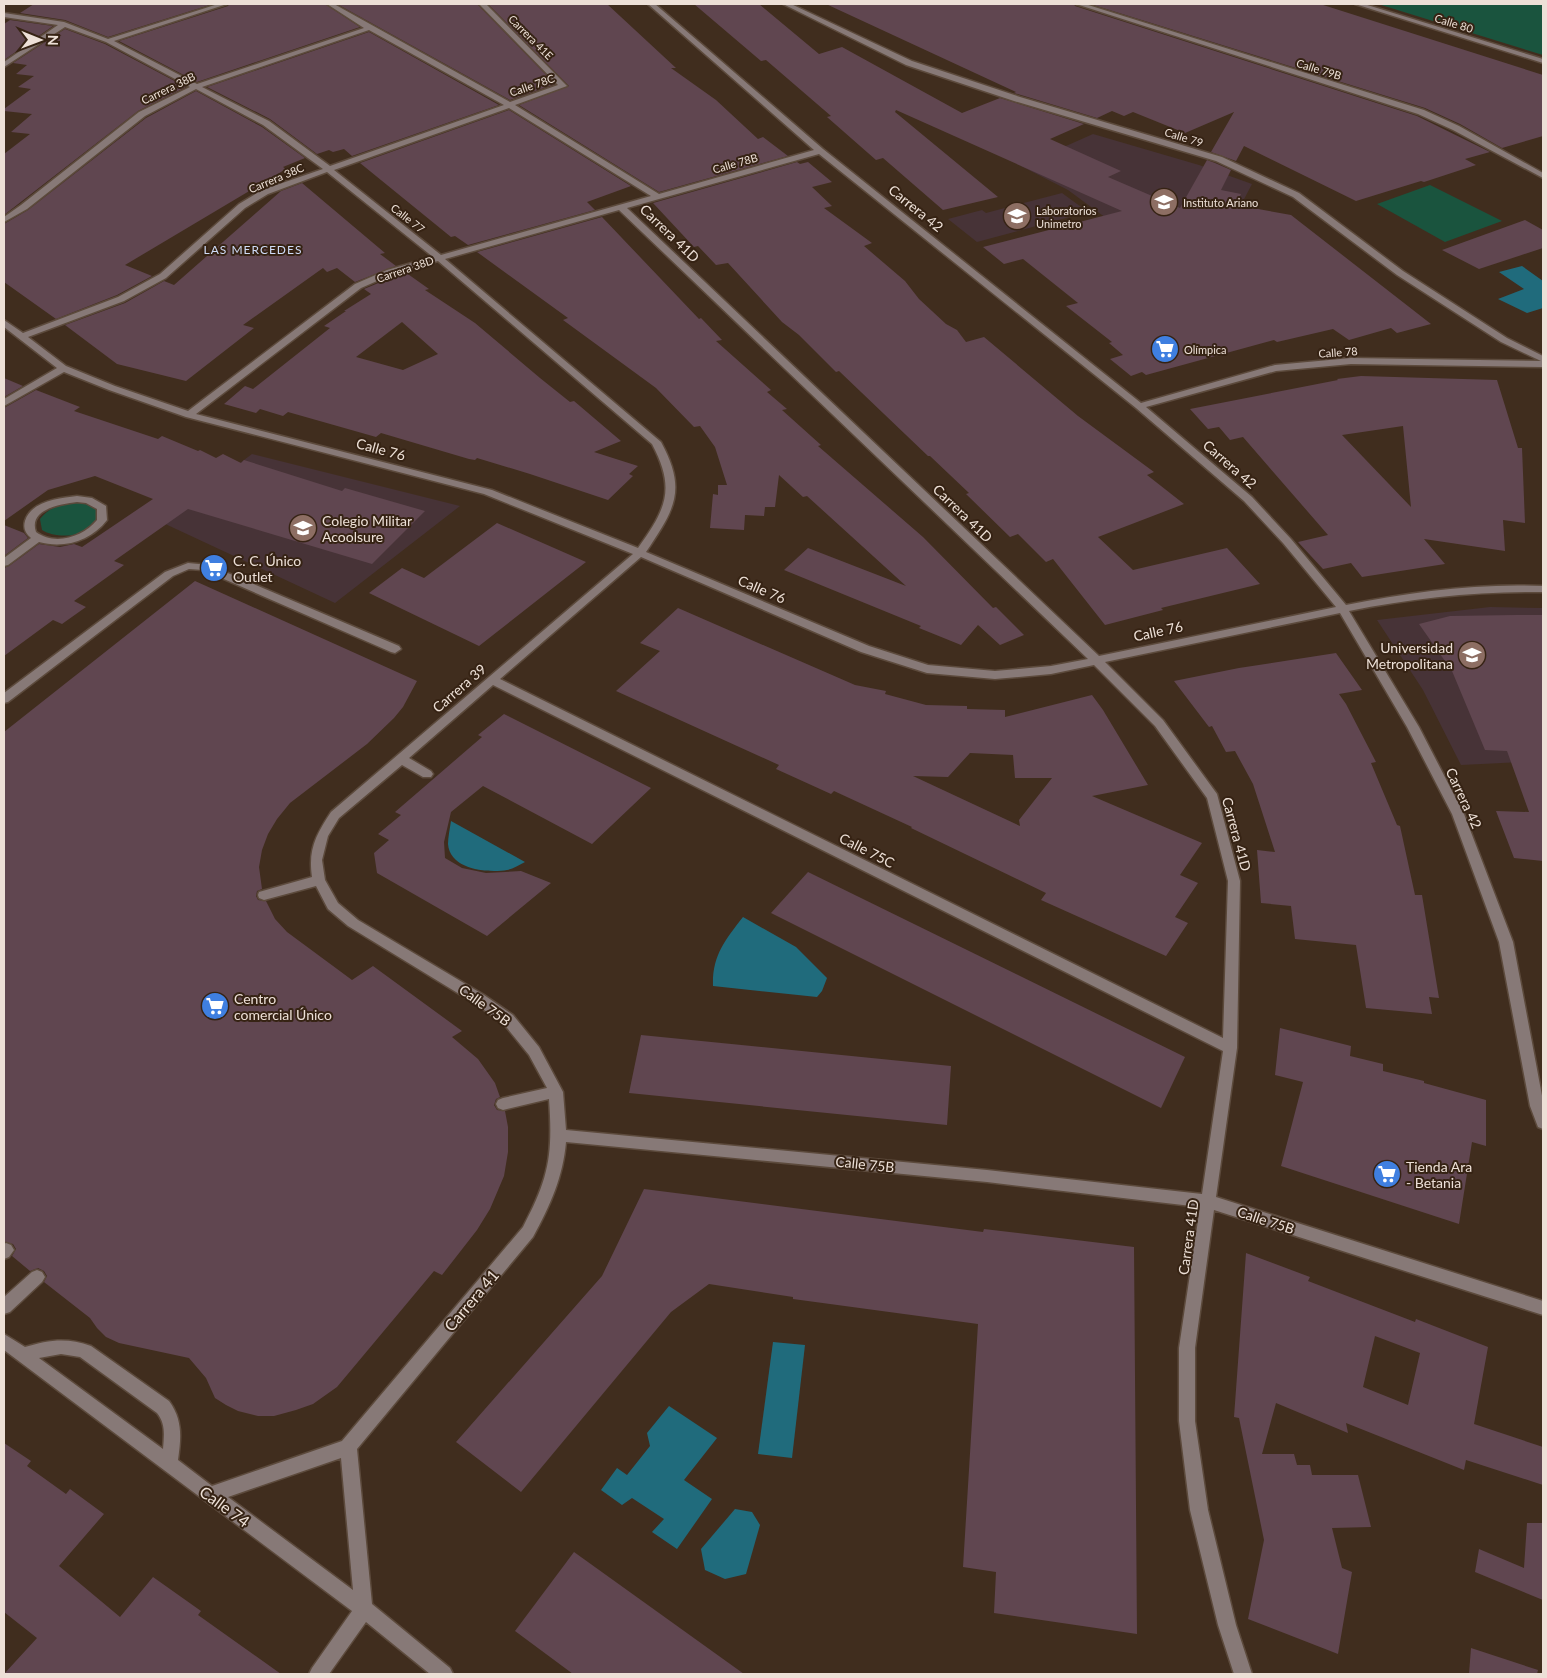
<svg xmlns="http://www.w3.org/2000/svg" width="1547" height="1678" viewBox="0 0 1547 1678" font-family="Lato,sans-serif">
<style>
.education{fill:#473337}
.green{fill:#1a543e}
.water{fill:#206b7c}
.building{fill:#604650;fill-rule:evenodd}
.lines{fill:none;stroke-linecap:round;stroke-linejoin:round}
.minor-casing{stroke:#5c4a3c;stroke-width:3}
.minor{fill:#877977;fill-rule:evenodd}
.labels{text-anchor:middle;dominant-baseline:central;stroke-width:4;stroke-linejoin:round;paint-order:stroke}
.far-street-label{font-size:11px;fill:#ede0d7;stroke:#362314}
.far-poi-label{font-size:11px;fill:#ede0d7;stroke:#362314;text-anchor:start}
.far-neighbourhood-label{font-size:12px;letter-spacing:1px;fill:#cfdcf7;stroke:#362314}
.street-label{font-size:14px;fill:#ede0d7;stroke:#362314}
.poi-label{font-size:14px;fill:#ede0d7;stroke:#362314;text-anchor:start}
.near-street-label{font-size:16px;fill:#ede0d7;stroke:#362314}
</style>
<rect width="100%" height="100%" fill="#402d1e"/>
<g class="education">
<polygon points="1093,134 1199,165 1252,184 1218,249 1174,268 1068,190 1021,166"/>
<polygon points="1062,193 1088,212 977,242 948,219 982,210 986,213"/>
<polygon points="252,454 460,506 335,603 161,522"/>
<polygon points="1490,607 1543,608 1543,761 1461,765 1423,690 1377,620"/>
</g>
<g class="green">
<polygon points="1378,4 1543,4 1543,55"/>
<polygon points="1430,185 1502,221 1445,242 1377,204"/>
<path d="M78 501 87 503 98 509C98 513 98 518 97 521 87 538 56 539 42 530L40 519C50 506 63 504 78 501Z"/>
</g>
<g class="water">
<polygon points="1522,266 1543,281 1543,308 1527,313 1498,299 1524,289 1499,272"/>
<path d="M451 821 525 862C519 865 513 869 507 870 488 873 450 870 448 844 448 837 450 828 451 821Z"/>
<path d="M743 917 796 947 827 978 822 991 817 997 713 986C712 956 725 940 743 917Z"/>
<polygon points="773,1342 805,1345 792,1458 758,1454"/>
<polygon points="669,1406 717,1438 684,1480 712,1499 677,1549 652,1532 664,1519 632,1498 622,1505 601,1490 617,1468 627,1475 650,1446 647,1433"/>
<polygon points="735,1509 752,1512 760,1525 746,1574 725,1579 705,1570 701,1549"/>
</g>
<g class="building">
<polygon points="34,4 213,4 108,37 65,20 20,13"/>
<polygon points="229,4 325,4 360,27 197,82 119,41 228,6"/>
<polygon points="337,4 477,4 555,84 510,100"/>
<polygon points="488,4 607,4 676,68 671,68 716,100 758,139 763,137 788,156 659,192 519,105 569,86"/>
<polygon points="694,4 759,4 819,54 842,47 962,113 1000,98 1084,124 1050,139 1121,171 1108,177 1180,208 1207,160 1215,163 1231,170 1221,190 1241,194 1236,205 1291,215 1431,324 1397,333 1391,328 1349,340 1333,329 1277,342 1274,340 1146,375 1142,372 1131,376 1110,359 1123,355 1109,343 1112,342 1066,306 1078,303 1023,259 1004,264 983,247 1122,211 896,110 895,112 998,197 943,210 883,158 876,160 827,117 831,116 766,60 761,61"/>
<polygon points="826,4 1074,4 1075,6 1417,116 1490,152 1465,159 1476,165 1424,182 1421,181 1356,201 1244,146 1236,161 1211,152 1234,112 1185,133 1133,112 1124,116 1112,111 1097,118 1014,93 1016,92"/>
<polygon points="1090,4 1320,4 1543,75 1543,136 1502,148 1460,124 1425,108"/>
<polygon points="10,20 53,26 4,60 4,24"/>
<polygon points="65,29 105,44 186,87 138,111 4,215 4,154 30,134 11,132 32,114 4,111 4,109 31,89 18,87 34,76 16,74 27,65 13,63"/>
<polygon points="369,32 499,105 352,156 344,149 333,152 329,150 317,154 270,119 207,87"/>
<polygon points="196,91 262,127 305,158 283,167 286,169 125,265 152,276 117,295 56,319 4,282 4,224 28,210 146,118"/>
<polygon points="509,110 631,186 587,202 595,210 468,245 455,236 451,237 360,163"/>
<polygon points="797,162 800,164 808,162 832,182 812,187 832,206 824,208 872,243 864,246 905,281 919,299 946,324 957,330 966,342 984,337 1078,416 1154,472 1147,475 1184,504 1098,537 1133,570 1227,548 1260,584 1161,608 1163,610 1105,625 1053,559 1046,562 1018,534 1010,537 966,494 969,493 930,456 928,456 839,371 836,372 799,335 782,322 728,263 716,265 698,246 694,247 653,203"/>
<polygon points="302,183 385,253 380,254 396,266 355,282 337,268 327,272 323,268 243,325 254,328 186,381 117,364 65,325 125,303 164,281 174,285 281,191"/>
<polygon points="602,217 699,319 701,318 722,340 716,341 771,390 767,392 787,409 782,410 821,445 818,446 923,537 993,608 996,607 1024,635 1000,645 978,625 961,645 919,628 921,626 784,570 808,548 906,586 807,496 803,497 779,475 775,507 765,507 764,516 745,515 744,530 710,528 713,494 718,495 718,485 727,485 715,447 700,426 694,427 656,388 563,320 568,318 477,252"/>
<polygon points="1525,220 1543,230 1543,248 1479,269 1442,250"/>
<path d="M405 272 429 289 425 290 475 323 540 378 570 402 574 401 621 441 594 452 638 466 629 474 633 476 608 500 530 474 477 458 475 460 469 459 381 433 376 437 288 412 283 416 260 409 256 413 224 404 245 386 253 389 330 328 324 326 346 311H344L371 294 364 289ZM402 322 438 354 403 370 356 357Z"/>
<path d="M1361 376 1497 380 1518 448H1522L1525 523 1503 520 1505 551 1424 539 1445 564 1362 577 1351 563 1323 569 1298 542 1328 535 1243 437 1230 440 1219 427 1208 429 1190 409 1338 380 1337 379ZM1403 426 1411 507 1342 435Z"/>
<polygon points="4,378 23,386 4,397"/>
<polygon points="36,390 80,407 74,411 158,439 162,436 198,451 200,450 216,458 223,454 241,463 244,460 342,491 345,488 425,511 372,564 188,509 114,561 124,565 74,601 86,607 62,624 53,620 4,656 4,568 9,566 39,544 60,547 74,544 82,547 153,499 95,476 48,490 4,521 4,408"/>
<polygon points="497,523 586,562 479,646 369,593 402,568 424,578"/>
<polygon points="4,525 24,533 28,538 4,556"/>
<polygon points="195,581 417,681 403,707 394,718 367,744 290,803 277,819 268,834 262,850 259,867 262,889 257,891 256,896 258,900 266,901 275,919 287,932 352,980 373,966 462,1031 452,1037 478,1059 495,1083 500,1097 496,1099 494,1105 497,1110 505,1111 508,1127 508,1152 504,1176 490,1209 477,1230 442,1275 434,1271 337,1387 313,1404 296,1410 274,1416 258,1416 238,1411 226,1405 215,1398 206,1378 189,1358 119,1343 106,1337 97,1328 90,1318 44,1282 47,1276 44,1271 38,1268 30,1271 12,1256 16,1249 13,1244 4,1242 4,732"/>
<path d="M678 608 855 685 886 691 885 694 926 705 967 706V709L1005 710V717L1092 695 1103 710 1148 785 1092 796 1202 843 1180 875 1198 883 1175 917 1188 923 1166 956 1041 900 1046 893 911 828 912 827 834 791 831 794 776 769 779 765 616 691 660 651 640 643ZM970 753 1013 755 1015 778H1052L1019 820 1020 826 913 776 948 777Z"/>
<polygon points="1516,615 1543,615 1543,861 1514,858 1496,811 1529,812 1507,751 1485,750 1452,671 1419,624 1450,616"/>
<polygon points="1336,653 1362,690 1339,694 1346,704 1376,762 1371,763 1397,825 1400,826 1415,895 1422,895 1439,998 1429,997 1432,1014 1366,1008 1356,945 1295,939 1291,906 1261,903 1257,850 1275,852 1253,784 1235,751 1226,752 1212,726 1209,727 1174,681 1239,668"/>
<polygon points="504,714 651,788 592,844 483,786 451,812 444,842 445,858 462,868 486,873 521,871 551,883 487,936 377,873 374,853 389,840 378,834 401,815 395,812 482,737 478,735"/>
<polygon points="808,872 1185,1057 1161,1108 771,913"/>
<polygon points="1280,1028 1351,1046 1350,1056 1383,1064 1383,1071 1424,1081 1424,1083 1486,1100 1486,1146 1472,1142 1459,1224 1281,1166 1303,1082 1275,1075"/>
<polygon points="641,1035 951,1066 947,1125 629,1093"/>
<polygon points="644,1189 983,1232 984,1229 1134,1247 1137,1634 994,1613 996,1572 963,1567 978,1324 793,1299 793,1297 709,1284 671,1312 521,1492 456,1442 602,1276"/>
<path d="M1246 1253 1310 1277 1308 1281 1415 1322 1416 1319 1488 1347 1474 1424 1543 1447V1485L1466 1460 1464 1470 1346 1423 1348 1433 1276 1403 1262 1454H1294L1297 1465H1310L1312 1475H1358L1371 1527 1332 1528 1342 1568 1352 1572 1338 1654 1248 1619 1264 1540 1239 1418 1234 1417ZM1375 1336 1420 1353 1408 1405 1363 1387Z"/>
<polygon points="4,1443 31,1461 27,1466 66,1494 70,1489 104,1514 59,1566 120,1617 153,1577 201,1611 198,1615 281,1674 4,1674 37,1638 4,1612"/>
<polygon points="1527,1523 1543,1523 1543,1600 1475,1572 1479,1549 1524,1568"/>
<polygon points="574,1552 744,1674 573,1674 515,1631"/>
<polygon points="1471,1648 1538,1670 1537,1674 1469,1674"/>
</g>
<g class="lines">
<g class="minor-casing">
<g id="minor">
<path d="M218 4H227L114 41 197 84 364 28 327 4H334L510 102 558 85 479 4H486L567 86 515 105 659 194 814 150 648 4H655L823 149 1141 403 1275 365 1351 358 1541 361 1501 342 1397 275 1293 197 1216 161 1014 101 906 65 783 4H791L912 61 1020 97 1222 157 1299 193 1403 271 1507 338 1543 356V367L1351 364 1276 371 1146 407 1252 497 1291 539 1346 605C1410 592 1478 583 1543 586V592C1479 591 1412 598 1349 611L1419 727 1464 814 1513 942 1543 1101V1129L1538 1127 1530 1106 1499 942 1452 814 1407 727 1340 613 1105 662 1163 720 1217 794 1240 881 1237 1048 1216 1197 1543 1301V1315L1214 1210 1195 1348V1421L1208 1510 1236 1625 1252 1674H1234L1218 1625 1190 1510 1179 1421V1348L1200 1207 987 1182 566 1142C563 1177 550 1206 533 1237L357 1449 372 1604 450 1668 453 1674H430L366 1622 329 1674H309L312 1668 352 1611 4 1350V1334L25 1347C48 1340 67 1337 91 1346L169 1401C183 1420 181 1438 178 1460L212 1486 342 1441 523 1227C549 1178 553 1155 549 1099L503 1110 498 1108 496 1104 498 1100 503 1098 547 1088 529 1055 503 1023 474 1003 348 926 328 909 316 886 264 900 259 898 258 895 259 892 312 877C308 849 316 835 331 812L633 554 484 494 186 417 109 390 64 372 4 406V399L57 368 4 327V320L23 333 118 297 160 274 239 204 262 190 323 169 263 125 196 89 145 116 27 209 4 222V217L21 205 139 112 190 87 106 42 65 27 4 67V62L58 25 4 17V13L64 22 108 39ZM369 30 504 105 330 166 269 121 202 87ZM509 108 651 196 441 255 334 170ZM819 154 1136 408 1244 501 1283 543 1336 607 1099 656 627 208ZM327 172 433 257 387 270 355 284 188 411 115 386 66 366 28 337 124 301 166 278 245 208 268 194ZM619 210 1088 659 1051 666 995 671 928 665 869 646 646 552C675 509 687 490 661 442L445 259ZM438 261 652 444C676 489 666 509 638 548L492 490 196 414 361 288 393 274ZM641 557 861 652 927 673 995 679 1051 674 1094 665 1155 726 1207 798 1228 881 1223 1038 500 679ZM493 685 1223 1051 1202 1194 987 1170 566 1130 563 1092 539 1047 513 1015 484 995 358 920 338 903 325 880 322 860 328 836 339 818 402 765 423 777H431L433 774 431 771 409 758ZM61 1354 80 1357 157 1413C166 1424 164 1436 163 1449L39 1358ZM341 1458 353 1590 228 1497Z"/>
<polygon points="1076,4 1085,4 1424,110 1459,126 1543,173 1543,178 1453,130 1418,114"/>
<polygon points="1355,4 1364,4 1543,59 1543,63"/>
<path d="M77 496 92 498 106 506 107 520C91 541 64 549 39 542L8 565 4 566V558L31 538C25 533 23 528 25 521 31 501 59 498 77 496ZM77 502 86 503 97 509V520C83 537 55 546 36 532 28 509 61 504 77 502Z"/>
<polygon points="188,563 209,565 399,646 401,649 395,653 391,652 203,570 189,569 173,576 8,702 4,703 4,693 165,572"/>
<polygon points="6,1243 11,1245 14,1250 9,1257 4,1259 4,1244"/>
<polygon points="37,1270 42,1272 45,1277 42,1282 10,1312 4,1314 4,1297 32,1272"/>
</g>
</g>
<use href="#minor" class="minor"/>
</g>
<defs>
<g id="school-disc" transform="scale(1.4375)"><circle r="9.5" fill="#8d6e63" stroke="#362314"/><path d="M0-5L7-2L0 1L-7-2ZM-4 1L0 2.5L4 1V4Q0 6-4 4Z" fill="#fff"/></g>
<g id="university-disc" transform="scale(1.4375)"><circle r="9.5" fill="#8d6e63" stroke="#362314"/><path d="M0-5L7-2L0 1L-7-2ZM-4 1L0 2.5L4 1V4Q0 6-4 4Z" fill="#fff"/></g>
<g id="supermarket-disc" transform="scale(1.4375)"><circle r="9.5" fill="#3f7fe0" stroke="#362314"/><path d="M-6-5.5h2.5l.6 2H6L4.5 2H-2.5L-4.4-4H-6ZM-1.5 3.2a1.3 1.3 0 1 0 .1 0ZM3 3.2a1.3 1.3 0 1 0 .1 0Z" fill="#fff"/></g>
</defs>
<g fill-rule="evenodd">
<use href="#school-disc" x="1164" y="202"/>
<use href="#university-disc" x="1017" y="216"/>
<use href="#supermarket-disc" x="1165" y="349"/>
<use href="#school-disc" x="303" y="528"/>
<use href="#supermarket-disc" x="214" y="568"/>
<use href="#university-disc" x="1472" y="655"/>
<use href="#supermarket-disc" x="215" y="1006"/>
<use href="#supermarket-disc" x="1387" y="1174"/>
</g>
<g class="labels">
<g class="far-street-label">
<text transform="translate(1454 23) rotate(17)">Calle 80</text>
<text transform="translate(531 37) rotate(45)">Carrera 41E</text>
<text transform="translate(1319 69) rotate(17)">Calle 79B</text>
<text transform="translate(532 85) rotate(-19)">Calle 78C</text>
<text transform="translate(168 88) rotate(-26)">Carrera 38B</text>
<text transform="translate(1184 137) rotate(17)">Calle 79</text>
<text transform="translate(735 163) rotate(-16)">Calle 78B</text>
<text transform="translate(276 178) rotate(-23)">Carrera 38C</text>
<text transform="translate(408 218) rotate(38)">Calle 77</text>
<text transform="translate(405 269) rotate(-19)">Carrera 38D</text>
<text transform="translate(1338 352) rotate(-4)">Calle 78</text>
</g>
<g class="far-poi-label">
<text x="1183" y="202">Instituto Ariano</text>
<text x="1036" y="210">Laboratorios<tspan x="1036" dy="13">Unimetro</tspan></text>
<text x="1184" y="349">Olímpica</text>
</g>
<g class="far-neighbourhood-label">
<text x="253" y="249">LAS MERCEDES</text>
</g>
<g class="street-label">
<text transform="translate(916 208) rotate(39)">Carrera 42</text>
<text transform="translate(670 233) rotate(44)">Carrera 41D</text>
<text transform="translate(381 449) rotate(15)">Calle 76</text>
<text transform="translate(1230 464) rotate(41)">Carrera 42</text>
<text transform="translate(963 513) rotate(44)">Carrera 41D</text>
<text transform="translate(762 589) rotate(23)">Calle 76</text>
<text transform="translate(1158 631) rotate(-12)">Calle 76</text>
<text transform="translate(459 688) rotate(-41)">Carrera 39</text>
<text transform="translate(1464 798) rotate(65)">Carrera 42</text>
<text transform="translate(1237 834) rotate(75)">Carrera 41D</text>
<text transform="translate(867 850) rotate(27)">Calle 75C</text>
<text transform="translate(485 1005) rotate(36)">Calle 75B</text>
<text transform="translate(865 1164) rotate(6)">Calle 75B</text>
<text transform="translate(1266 1220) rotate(18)">Calle 75B</text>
<text transform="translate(1188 1237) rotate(-82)">Carrera 41D</text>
</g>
<g class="poi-label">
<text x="322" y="520">Colegio Militar<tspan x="322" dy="16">Acoolsure</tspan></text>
<text x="233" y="560">C. C. Único<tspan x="233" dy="16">Outlet</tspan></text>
<text x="1453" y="647" text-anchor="end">Universidad<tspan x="1453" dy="16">Metropolitana</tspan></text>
<text x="234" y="998">Centro<tspan x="234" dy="16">comercial Único</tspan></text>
<text x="1406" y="1166">Tienda Ara<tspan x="1406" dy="16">- Betania</tspan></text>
</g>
<g class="near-street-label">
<text transform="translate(471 1300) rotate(-50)">Carrera 41</text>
<text transform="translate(225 1506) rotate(36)">Calle 74</text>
</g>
</g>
<rect width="1547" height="1678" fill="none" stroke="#ede0d7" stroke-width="10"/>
<g transform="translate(40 40) rotate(91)" stroke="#362314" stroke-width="4" paint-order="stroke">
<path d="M0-4L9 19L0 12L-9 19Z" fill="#ede0d7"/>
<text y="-8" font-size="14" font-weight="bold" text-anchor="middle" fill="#ede0d7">N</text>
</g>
</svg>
